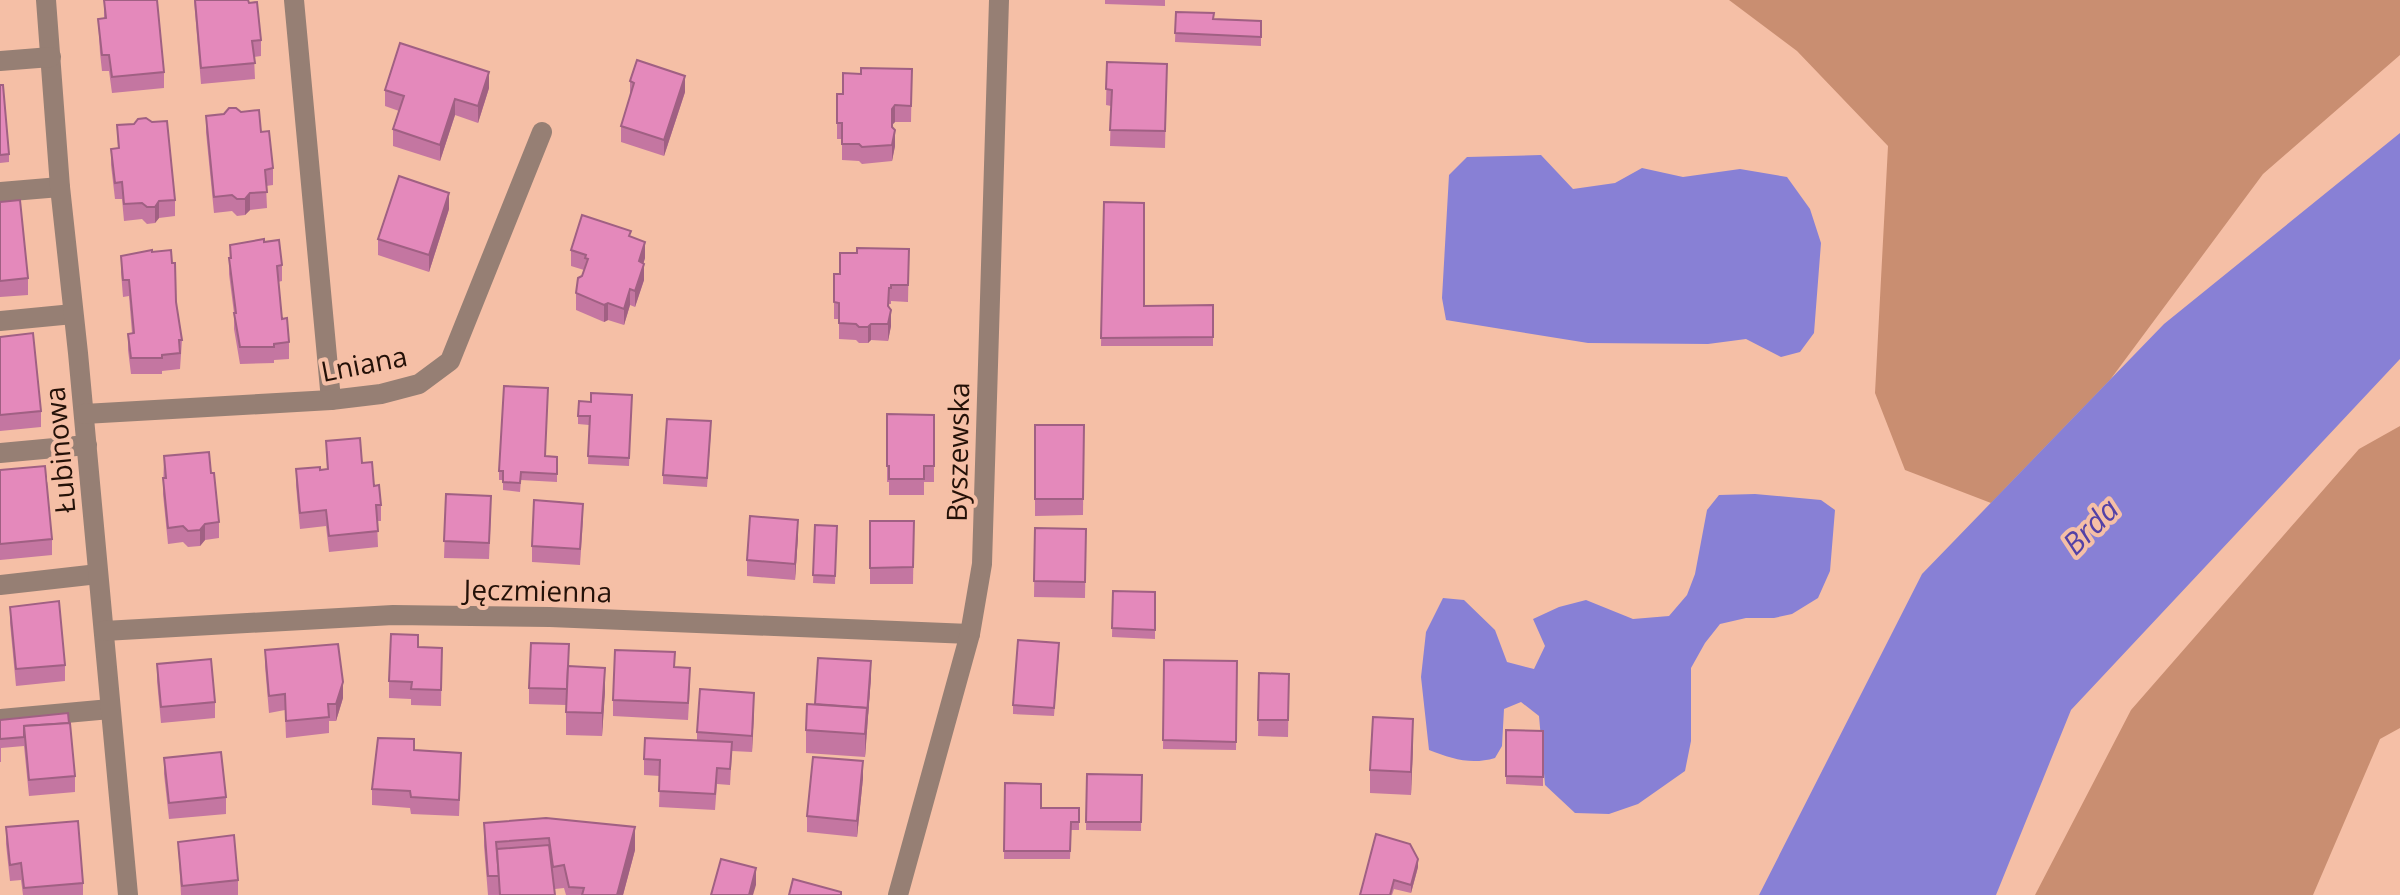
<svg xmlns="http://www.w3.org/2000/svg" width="2400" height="895" viewBox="0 0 2400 895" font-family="'Open Sans',sans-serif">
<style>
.green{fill:#c98e71}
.water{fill:#8880d5}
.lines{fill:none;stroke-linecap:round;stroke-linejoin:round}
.service{stroke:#967f74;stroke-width:20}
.minor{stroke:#967f74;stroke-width:20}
.wall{fill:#c476a1}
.shaded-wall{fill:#a06083}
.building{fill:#e489bb;stroke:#a06083;stroke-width:2}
.labels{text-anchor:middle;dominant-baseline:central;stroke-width:8;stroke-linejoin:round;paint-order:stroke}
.street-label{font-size:28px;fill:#241108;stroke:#f5bfa6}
.water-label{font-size:30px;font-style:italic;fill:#5341a6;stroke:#f5bfa6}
</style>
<rect width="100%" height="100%" fill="#f5bfa6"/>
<g class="green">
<polygon points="1729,0 2400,0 2400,55 2263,174 2110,380 1991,503 1905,470 1875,393 1888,146 1797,51"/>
<polygon points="2400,426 2400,728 2380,739 2313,895 2035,895 2131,710 2359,449"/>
</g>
<g class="water">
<polygon points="2400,133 2400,359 2071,710 1996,895 1759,895 1922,574 2164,324"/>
<polygon points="1541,155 1573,189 1615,183 1642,168 1683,177 1740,169 1787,177 1810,209 1821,243 1814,333 1800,352 1781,357 1746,339 1708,344 1588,343 1446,320 1442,298 1449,175 1467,157"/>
<path d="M1755 494 1821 500 1835 510 1830 571 1818 598 1792 614 1774 618H1746L1720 624 1705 643 1691 668V741L1685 771 1638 804 1609 814 1575 813 1545 785 1539 716 1521 702 1504 709 1502 746 1495 758C1471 765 1452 759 1429 750L1421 677 1426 632 1443 598 1464 600 1495 630 1507 662 1534 669 1545 646 1533 619 1559 607 1586 600 1633 619 1669 616 1687 595 1695 574 1707 510 1719 495Z"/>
</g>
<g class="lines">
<g class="service">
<polyline points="294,0 331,400"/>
<polyline points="0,192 60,187"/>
<polyline points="0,321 73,314"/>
<polyline points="0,453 87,445"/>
<polyline points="0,585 98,574"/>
<polyline points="0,719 110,709"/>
</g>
<g class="minor">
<polyline points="46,0 60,187 78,353 128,895"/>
<polyline points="0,61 51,57"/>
<polyline points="84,414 331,400 381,394 419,384 450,361 542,132"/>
<polyline points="104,631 393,615 550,617 970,634"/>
<polyline points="898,895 970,634 982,564 999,0"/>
</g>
</g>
<g class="wall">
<polygon points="104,0 164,72 164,88 112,93 109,71 102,71 100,53 98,19 104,18"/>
<polygon points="194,0 248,0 261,40 261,56 254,57 255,79 201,84"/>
<polygon points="1105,0 1165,0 1165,6 1105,4"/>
<polygon points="1176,12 1213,19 1261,21 1261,46 1175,42"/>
<polygon points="1107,62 1167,64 1165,148 1110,146 1111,106 1106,105"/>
<polygon points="912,69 911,122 895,122 892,125 895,146 892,161 862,164 859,161 842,160 842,139 837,139 837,94 843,94 861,74"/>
<polygon points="630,81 685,92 664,156 621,142 621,126 630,97"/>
<polygon points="0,85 9,154 9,162 0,163"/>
<polygon points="489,88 478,123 455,115 440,161 393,146 393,129 399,111 385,106 385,90"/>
<polygon points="206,116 261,132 273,168 273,185 266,186 267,208 250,210 245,215 237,216 232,211 214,213 206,132"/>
<polygon points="117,125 175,200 175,216 159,218 155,223 147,224 142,219 124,221 122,199 115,199 111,165 111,149 118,149"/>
<polygon points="0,202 28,278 28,295 0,297"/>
<polygon points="1104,202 1144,306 1213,305 1213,346 1101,346"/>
<polygon points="449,209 429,272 378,255 378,239"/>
<polygon points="631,237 645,258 643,264 644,280 635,307 630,305 624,325 608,320 604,322 576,310 576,293 584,270 571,266 571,250"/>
<polygon points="264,242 282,265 282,281 278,282 282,319 289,342 289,359 274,360 274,363 240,364 234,329 234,313 229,274 230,245"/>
<polygon points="909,249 908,302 891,301 891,304 889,304 891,326 888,341 871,340 868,343 859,343 856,340 839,339 839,319 834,319 834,274 840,274 857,253"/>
<polygon points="152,252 176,302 182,340 180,369 162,371 162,374 131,374 128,350 128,334 132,333 129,296 123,297 121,272 121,256"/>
<polygon points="0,337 41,411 41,427 0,431"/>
<polygon points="632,395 629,466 588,464 589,425 578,424 578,416 591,402"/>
<polygon points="887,414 934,415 934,482 924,482 924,495 889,495 889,482 887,482"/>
<polygon points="1035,425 1084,425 1083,515 1035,516"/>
<polygon points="711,430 707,487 663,484 663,475"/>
<polygon points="326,441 362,463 374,486 381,505 381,521 377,521 378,547 329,552 326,526 300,529 296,485 296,469 327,470"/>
<polygon points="164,456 211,473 219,522 219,538 205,540 200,546 188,547 183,542 168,544 163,494"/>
<polygon points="545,456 557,457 557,482 521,480 520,492 503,490 503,480 499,480 499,471"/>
<polygon points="0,470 52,539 52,555 0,560"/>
<polygon points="446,494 491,512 489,559 444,558"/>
<polygon points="583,520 580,565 532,562 532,546"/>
<polygon points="870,521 914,521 913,584 870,584"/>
<polygon points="815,525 837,526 835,584 813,583"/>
<polygon points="1035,528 1086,529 1085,598 1034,597"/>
<polygon points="798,536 795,580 747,576 747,560"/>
<polygon points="1113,591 1155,592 1155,639 1112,637"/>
<polygon points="10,607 65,665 65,681 16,686 10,623"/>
<polygon points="442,648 441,706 411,705 411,699 389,698 389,681"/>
<polygon points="265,650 343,698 336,721 329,721 329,733 286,738 285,710 269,713 265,666"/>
<polygon points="1059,651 1054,716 1013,714 1013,705"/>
<polygon points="1164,660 1237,661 1236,750 1163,749"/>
<polygon points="157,664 215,702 215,718 161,723 157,681"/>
<polygon points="569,666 605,691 602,736 566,735 566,705 529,704 529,688"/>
<polygon points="675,667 690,684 688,720 613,716 613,700"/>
<polygon points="1259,673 1289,674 1288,737 1258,736"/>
<polygon points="871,677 865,757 806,753 806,730 815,704"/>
<polygon points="754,709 752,752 732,751 730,785 717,784 715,810 659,807 660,776 644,775 644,759 697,740 697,732"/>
<polygon points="68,713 75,776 75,792 29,796 24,746 1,748 1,762 0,762 0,720"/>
<polygon points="1506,730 1543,731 1543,786 1506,784"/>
<polygon points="1413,742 1411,795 1370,793 1370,770"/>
<polygon points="414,750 461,769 459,816 411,814 410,808 372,805 372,789"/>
<polygon points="164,758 226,797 226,814 169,819 164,774"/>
<polygon points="1087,774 1142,775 1141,831 1086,830"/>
<polygon points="863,778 857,837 807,832 807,816"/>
<polygon points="1005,783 1041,808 1079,808 1079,830 1071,830 1070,859 1004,859"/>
<polygon points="484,823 635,850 623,895 566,895 564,888 555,889 555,895 499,895 499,892 499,895 488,895 484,846"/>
<polygon points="6,827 83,883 83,895 23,895 21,880 10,881 6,844"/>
<polygon points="178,842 238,880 238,895 181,895"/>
<polygon points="1418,867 1411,893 1394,889 1392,895 1360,895"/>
</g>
<g class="shaded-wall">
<polygon points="489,72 489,88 478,123 478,106"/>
<polygon points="685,76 685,92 664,156 664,140"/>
<polygon points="455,99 455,115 440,161 440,145"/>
<polygon points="895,105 895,122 892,125 892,109"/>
<polygon points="895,130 895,146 892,161 892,145"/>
<polygon points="250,193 250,210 245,215 245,199"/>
<polygon points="449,193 449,209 429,272 429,255"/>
<polygon points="159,201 159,218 155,223 155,207"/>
<polygon points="645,242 645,258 639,278 639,261"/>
<polygon points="644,264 644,280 635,307 635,291"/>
<polygon points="630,289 630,305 624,325 624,309"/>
<polygon points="608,303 608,320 604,322 604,305"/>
<polygon points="891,310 891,326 888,341 888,324"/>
<polygon points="871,324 871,340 868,343 868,327"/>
<polygon points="798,520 798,536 795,580 795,564"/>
<polygon points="205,524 205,540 200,546 200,530"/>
<polygon points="871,661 871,677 865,757 865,734"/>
<polygon points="605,668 605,691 602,736 602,713"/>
<polygon points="343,682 343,698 336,721 336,704"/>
<polygon points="754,693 754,709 752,752 752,736"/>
<polygon points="1413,719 1413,742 1411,795 1411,772"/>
<polygon points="863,761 863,778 857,837 857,821"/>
<polygon points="635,827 635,850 623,895 617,895"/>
<polygon points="1418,859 1418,867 1411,893 1411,885"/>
<polygon points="756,868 756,885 753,895 749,895"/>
</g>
<g class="building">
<polygon points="104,0 157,0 164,72 112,77 109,55 102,55 98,19 106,18"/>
<polygon points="195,0 248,0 249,3 257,2 261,40 252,41 255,63 201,68"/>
<polygon points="1176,12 1214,13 1213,19 1261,21 1261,37 1175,33"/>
<polygon points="400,43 489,72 478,106 455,99 440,145 393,129 404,96 385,90"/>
<polygon points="637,60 685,76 664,140 621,126 634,83 630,81"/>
<polygon points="1107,62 1167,64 1165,131 1110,130 1112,90 1106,89"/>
<polygon points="861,68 912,69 911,106 895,105 892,109 892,127 895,130 892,145 862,147 859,144 842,144 842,123 837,123 837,94 843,94 843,73 861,74"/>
<polygon points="0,85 3,85 9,154 0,155"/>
<polygon points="229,108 236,108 241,112 259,110 261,132 269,131 273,168 265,170 267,192 250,193 245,199 237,199 232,195 214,197 206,116 224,114"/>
<polygon points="146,118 152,122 167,121 175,200 159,201 155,207 147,207 142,203 124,204 122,182 115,183 111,149 119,148 117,125 134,124 138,119"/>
<polygon points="399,176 449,193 429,255 378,239"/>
<polygon points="20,200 28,278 0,281 0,202"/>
<polygon points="1104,202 1144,203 1144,306 1213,305 1213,337 1101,338"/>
<polygon points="582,215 631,231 629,236 645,242 639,261 644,264 635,291 630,289 624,309 608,303 604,305 576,293 578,278 582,276 588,259 585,258 586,255 571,250"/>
<polygon points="264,239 264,242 279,240 282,265 277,266 282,319 287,318 289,342 274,344 274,347 240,347 234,313 236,313 229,258 231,258 230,245"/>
<polygon points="857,248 909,249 908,285 891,285 891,288 889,288 888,306 891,310 888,324 871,324 868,327 859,327 856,324 839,323 839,303 834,302 834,274 840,274 840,253 857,253"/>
<polygon points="152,250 152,252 171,250 172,263 175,263 176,302 182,340 179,340 180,353 162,355 162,358 131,358 128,334 134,333 129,280 123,280 121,256"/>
<polygon points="33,333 41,411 0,415 0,337"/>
<polygon points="504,386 548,388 545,456 557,457 557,474 521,472 520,483 503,482 503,471 499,471"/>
<polygon points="591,393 632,395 629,458 588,456 590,416 578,416 579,401 591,402"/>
<polygon points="887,414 934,415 934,466 924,466 924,479 889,479 889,466 887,466"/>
<polygon points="667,419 711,421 707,478 663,475"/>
<polygon points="1035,425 1084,425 1083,499 1035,499"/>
<polygon points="360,438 362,463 372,462 374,486 379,485 381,505 376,505 378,531 329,536 326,510 300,513 296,469 320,467 320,470 328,469 326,441"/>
<polygon points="209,452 211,473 214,473 219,522 205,524 200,530 188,531 183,526 168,528 163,478 166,478 164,456"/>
<polygon points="45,466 52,539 0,544 0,470"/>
<polygon points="446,494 491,496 489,543 444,541"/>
<polygon points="534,500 583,504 580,549 532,546"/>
<polygon points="750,516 798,520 795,564 747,560"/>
<polygon points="870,521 914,521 913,567 870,568"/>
<polygon points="815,525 837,526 835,576 813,575"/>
<polygon points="1035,528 1086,529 1085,582 1034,581"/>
<polygon points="1113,591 1155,592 1155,630 1112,628"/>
<polygon points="59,601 65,665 16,669 10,607"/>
<polygon points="391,634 418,635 418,647 442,648 441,690 411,689 412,682 389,681"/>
<polygon points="1018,640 1059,643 1054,708 1013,705"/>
<polygon points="531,643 569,644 567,689 529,688"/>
<polygon points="338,644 343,682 336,704 328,704 329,717 286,721 285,694 269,696 265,650"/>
<polygon points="615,650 675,652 674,667 690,668 688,703 613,700"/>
<polygon points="818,658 871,661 867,715 867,708 815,704"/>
<polygon points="211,659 215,702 161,707 157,664"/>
<polygon points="1164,660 1237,661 1236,742 1163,740"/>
<polygon points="568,666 605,668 602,713 566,712"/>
<polygon points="1259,673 1289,674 1288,720 1258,720"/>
<polygon points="700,689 754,693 752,736 697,732"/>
<polygon points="807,704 867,708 865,734 806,730"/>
<polygon points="68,713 69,723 24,726 24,737 0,739 0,720"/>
<polygon points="1373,717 1413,719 1411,772 1370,770"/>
<polygon points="70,723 75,776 29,780 24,726"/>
<polygon points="1506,730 1543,731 1543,777 1506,776"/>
<polygon points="378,738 414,739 414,750 461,753 459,800 411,797 410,791 372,789"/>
<polygon points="645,738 732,742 730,769 717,768 715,794 659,791 660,760 644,759"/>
<polygon points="221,752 226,797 169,803 164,758"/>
<polygon points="813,757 863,761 857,821 807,816"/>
<polygon points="1087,774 1142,775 1141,822 1086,822"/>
<polygon points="1005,783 1041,784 1041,808 1079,808 1079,822 1071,822 1070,851 1004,851"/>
<polygon points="546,818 635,827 617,895 582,895 584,888 569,887 564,865 553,867 549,838 496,842 499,876 488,876 484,823"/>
<polygon points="78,821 83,883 24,888 21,863 10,865 6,827"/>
<polygon points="1376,834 1410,844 1418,859 1411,885 1394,880 1390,895 1360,895"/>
<polygon points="234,835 238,880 182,886 178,842"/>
<polygon points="549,845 555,895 500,895 497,849"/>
<polygon points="721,859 756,868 749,895 711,895"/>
<polygon points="793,879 841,892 841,895 789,895"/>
</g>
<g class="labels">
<g class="street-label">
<text transform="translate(364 363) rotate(-11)">Lniana</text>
<text transform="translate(59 450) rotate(-95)">Łubinowa</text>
<text transform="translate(957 452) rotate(-89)">Byszewska</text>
<text transform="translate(538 590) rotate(1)">Jęczmienna</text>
</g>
<g class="water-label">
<text transform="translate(2090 526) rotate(-45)">Brda</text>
</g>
</g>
</svg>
